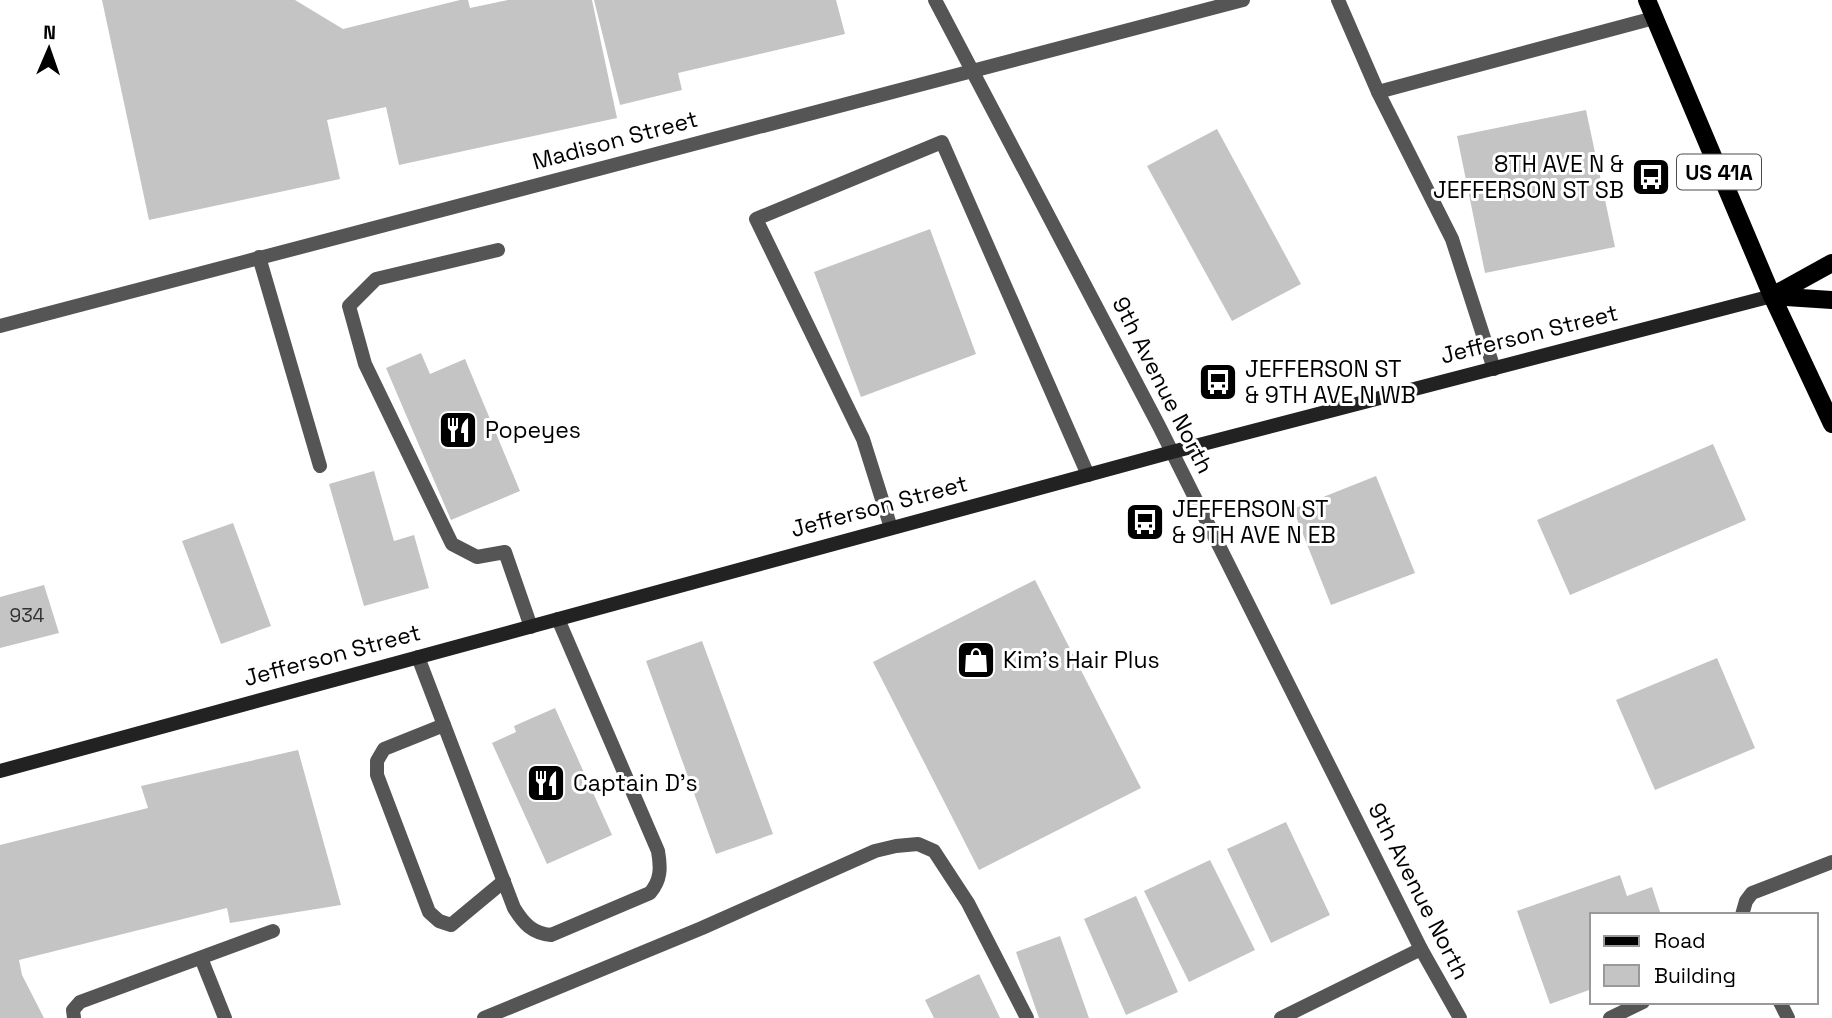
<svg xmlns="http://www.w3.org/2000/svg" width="1832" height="1018" viewBox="0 0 1832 1018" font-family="'Space Grotesk',sans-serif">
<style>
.building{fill:#c4c4c4}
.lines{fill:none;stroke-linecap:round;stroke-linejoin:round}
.service{stroke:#555;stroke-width:14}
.minor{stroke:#555;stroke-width:14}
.secondary{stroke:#222;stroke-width:14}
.primary{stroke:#000;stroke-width:18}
.labels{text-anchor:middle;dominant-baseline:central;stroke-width:6;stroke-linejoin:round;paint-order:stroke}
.number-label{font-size:19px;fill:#313131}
.shield{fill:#fff;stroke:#4c4c4c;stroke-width:2}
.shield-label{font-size:21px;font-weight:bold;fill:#000}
.street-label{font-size:23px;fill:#000;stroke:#fff}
.poi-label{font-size:23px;fill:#000;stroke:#fff;text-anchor:start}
</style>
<rect width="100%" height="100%" fill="#fff"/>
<g class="building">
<polygon points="102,0 295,0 343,29 460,0 468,0 470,8 508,0 592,0 617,118 399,165 386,107 327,120 340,179 149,220"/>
<polygon points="594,0 836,0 845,34 678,73 682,90 620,105"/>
<polygon points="1586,110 1615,247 1485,273 1457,136"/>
<polygon points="1217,129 1301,284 1232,321 1147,166"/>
<polygon points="930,229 976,354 861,397 814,272"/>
<polygon points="421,353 430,374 465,359 520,491 451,520 386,368"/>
<polygon points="1713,444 1746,520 1570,595 1537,520"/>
<polygon points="374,471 394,541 414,535 429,588 364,606 329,484"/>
<polygon points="1376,476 1415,573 1331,605 1293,509"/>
<polygon points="233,523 271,626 221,644 182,541"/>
<polygon points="1035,580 1141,788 979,870 873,662"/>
<polygon points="44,585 59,633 0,648 0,597"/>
<polygon points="702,641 773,834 716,854 646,661"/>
<polygon points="1717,658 1755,748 1655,790 1616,700"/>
<polygon points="555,708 612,835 547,864 492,743 516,732 514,726"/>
<polygon points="298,750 341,905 230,923 227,908 19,960 22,975 44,1018 0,1018 0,845 148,808 141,786"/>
<polygon points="1286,822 1330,915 1271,943 1227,849"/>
<polygon points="1210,860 1255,950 1189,982 1144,891"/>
<polygon points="1620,875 1627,896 1652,887 1661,915 1592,915 1592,989 1550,1004 1517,911"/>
<polygon points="1136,896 1178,992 1126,1015 1084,919"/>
<polygon points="1060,936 1089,1018 1039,1018 1016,952"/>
<polygon points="979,974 1000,1018 934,1018 925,1000"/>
</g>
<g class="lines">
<g class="service">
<polyline points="1338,0 1378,92 1654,18"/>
<polyline points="1378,92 1452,239 1494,369"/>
<polyline points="498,250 376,279 349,306 365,364 452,544 477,557 505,552 531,627"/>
<polyline points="259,257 320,466"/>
<polyline points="891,528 863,439 756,219 942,142 1088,475"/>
<path d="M418 657 514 908C524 924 532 933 551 935L650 893C661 880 661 868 658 851L558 619"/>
<polyline points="444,725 384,749 377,761 377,775 429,912 439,921 451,925 504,881"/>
<polyline points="1742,915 1746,901 1752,893 1832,862"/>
<polyline points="201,958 225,1018"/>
<polyline points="1780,1002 1788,1018"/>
<polyline points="74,1018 73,1010 80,1002 273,931"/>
<polyline points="484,1018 702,928 875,851 896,846 918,844 934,851 968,903 1027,1018"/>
<polyline points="1610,1018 1643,1002"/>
</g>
<g class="minor">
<polyline points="935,0 1159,426 1421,949 1460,1018"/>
<polyline points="0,326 1243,0"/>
<polyline points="1281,1018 1421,949"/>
</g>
<polyline class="secondary" points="0,771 1172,452 1772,296"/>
<g class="primary">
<polyline points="1647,0 1772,296 1832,424"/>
<polyline points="1772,296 1832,263"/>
<polyline points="1772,296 1832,300"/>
</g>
</g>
<defs>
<g id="bus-square" transform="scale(2.0125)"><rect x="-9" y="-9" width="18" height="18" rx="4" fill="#000" stroke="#fff"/><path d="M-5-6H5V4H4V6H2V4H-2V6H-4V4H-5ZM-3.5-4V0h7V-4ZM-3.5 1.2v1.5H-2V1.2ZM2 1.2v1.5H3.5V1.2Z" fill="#fff"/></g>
<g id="restaurant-square" transform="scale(2.0125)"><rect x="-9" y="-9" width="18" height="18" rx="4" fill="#000" stroke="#fff"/><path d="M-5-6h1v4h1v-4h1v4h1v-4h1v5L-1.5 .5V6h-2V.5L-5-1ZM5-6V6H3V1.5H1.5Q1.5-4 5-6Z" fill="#fff"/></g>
<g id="shop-square" transform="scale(2.0125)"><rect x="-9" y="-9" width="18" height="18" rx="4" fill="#000" stroke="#fff"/><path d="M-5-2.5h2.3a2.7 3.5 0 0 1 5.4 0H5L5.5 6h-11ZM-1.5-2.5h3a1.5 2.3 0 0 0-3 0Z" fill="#fff"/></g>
</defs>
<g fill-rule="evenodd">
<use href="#bus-square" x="1651" y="177"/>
<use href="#bus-square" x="1218" y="382"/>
<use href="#restaurant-square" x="458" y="430"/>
<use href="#bus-square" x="1145" y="522"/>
<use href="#shop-square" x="976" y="660"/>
<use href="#restaurant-square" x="546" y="783"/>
</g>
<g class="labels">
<g class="number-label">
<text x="27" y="615">934</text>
</g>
<rect class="shield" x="1677" y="154.5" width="84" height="35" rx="5"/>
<g class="shield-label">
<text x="1719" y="172">US 41A</text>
</g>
<g class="street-label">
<text transform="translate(615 140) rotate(-15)">Madison Street</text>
<text transform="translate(1529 334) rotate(-14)">Jefferson Street</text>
<text transform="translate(1163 385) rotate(63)">9th Avenue North</text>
<text transform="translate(879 506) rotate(-15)">Jefferson Street</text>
<text transform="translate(332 655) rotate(-15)">Jefferson Street</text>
<text transform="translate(1419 891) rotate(63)">9th Avenue North</text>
</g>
<g class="poi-label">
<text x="1624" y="164" text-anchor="end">8TH AVE N &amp;<tspan x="1624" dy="26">JEFFERSON ST SB</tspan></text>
<text x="1245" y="369">JEFFERSON ST<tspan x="1245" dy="26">&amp; 9TH AVE N WB</tspan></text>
<text x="485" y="430">Popeyes</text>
<text x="1172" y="509">JEFFERSON ST<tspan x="1172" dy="26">&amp; 9TH AVE N EB</tspan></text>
<text x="1003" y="660">Kim's Hair Plus</text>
<text x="573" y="783">Captain D's</text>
</g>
</g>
<rect x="1590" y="913" width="228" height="91" fill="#ffffff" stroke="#999999" stroke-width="2"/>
<rect x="1604" y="936" width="35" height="10" fill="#000000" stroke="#999999" stroke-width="2"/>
<text x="1654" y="948" font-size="21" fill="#000000">Road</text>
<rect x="1604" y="965" width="35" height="21" fill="#c4c4c4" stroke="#999999" stroke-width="2"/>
<text x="1654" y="983" font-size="21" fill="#000000">Building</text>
<g transform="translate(49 49) rotate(2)" stroke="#ffffff" stroke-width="5" paint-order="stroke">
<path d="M0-5L12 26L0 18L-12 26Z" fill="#000000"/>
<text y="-10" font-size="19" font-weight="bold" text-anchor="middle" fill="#000000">N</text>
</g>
</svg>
